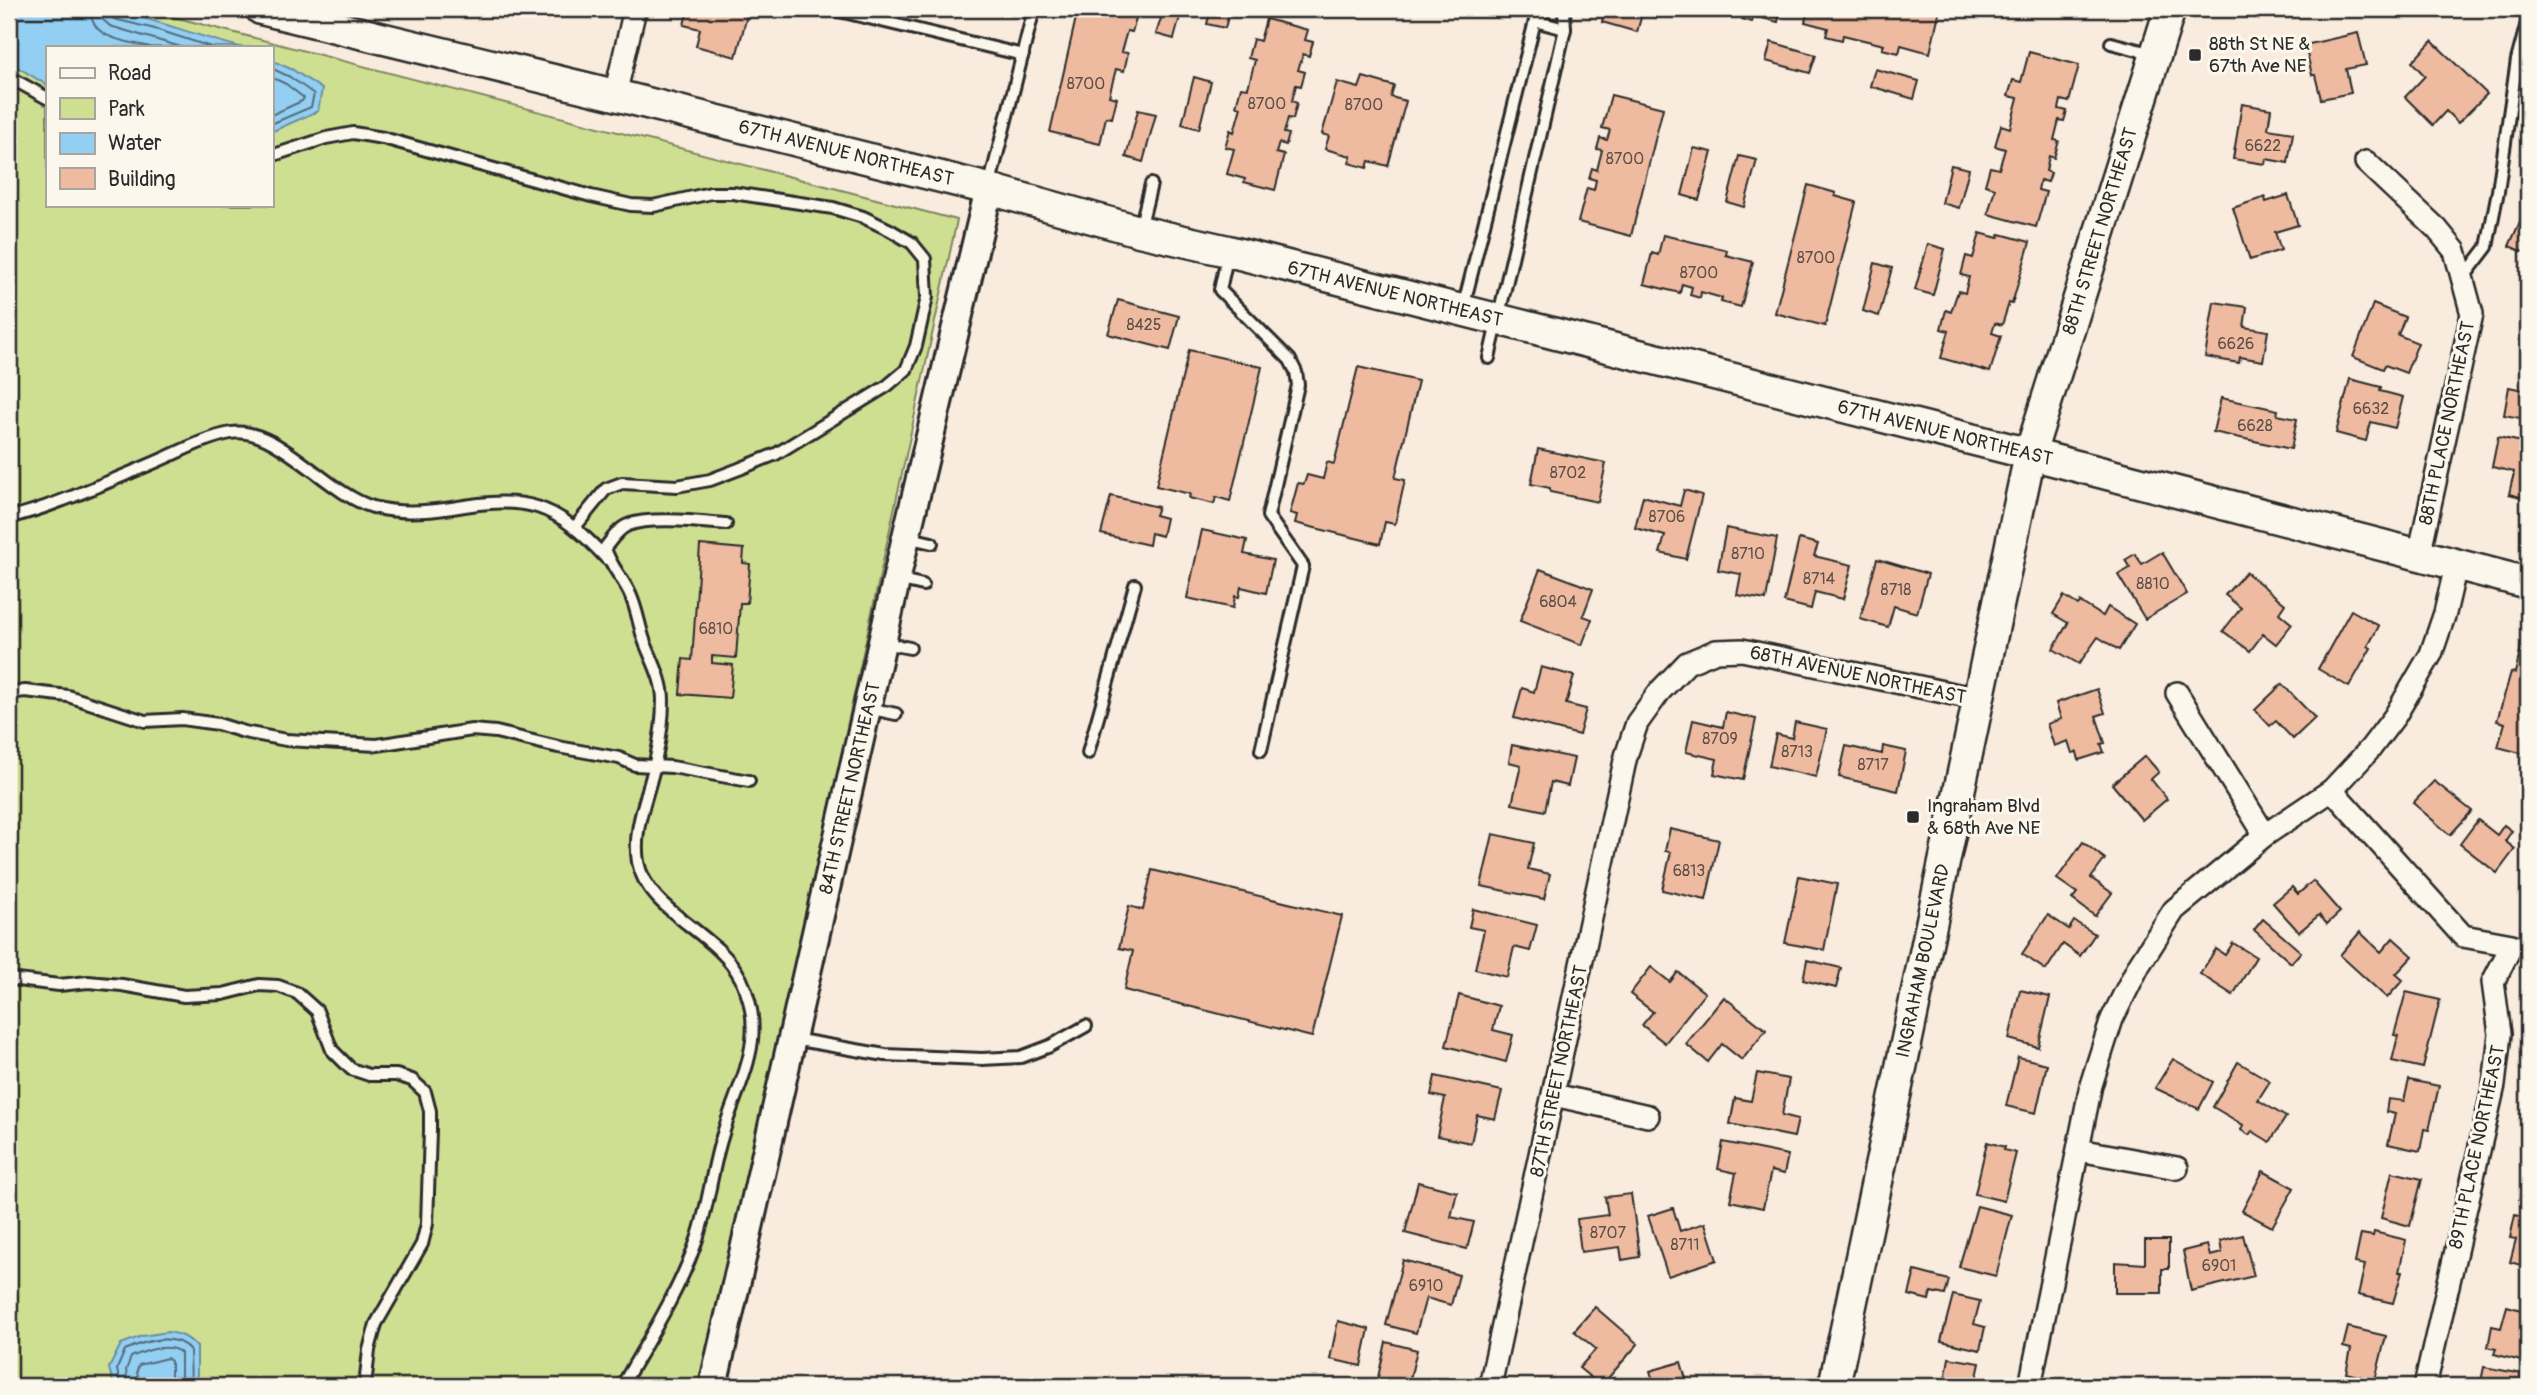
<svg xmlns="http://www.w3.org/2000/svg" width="2537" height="1395" viewBox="0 0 2537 1395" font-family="Pangolin,sans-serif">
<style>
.green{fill:#cfdf92;stroke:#7d855e;stroke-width:2;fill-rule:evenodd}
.water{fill:#93cff3;stroke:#698da3;stroke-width:2}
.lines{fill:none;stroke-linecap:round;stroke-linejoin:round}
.shore{stroke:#556d7b;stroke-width:2}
.building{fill:#efbba0;stroke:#2b2b2b;stroke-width:2}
.service-casing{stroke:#2b2b2b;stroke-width:16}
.minor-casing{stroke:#2b2b2b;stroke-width:26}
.tertiary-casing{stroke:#2b2b2b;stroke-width:32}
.secondary-casing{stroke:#2b2b2b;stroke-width:35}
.service{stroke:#fbf7ec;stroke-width:10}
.minor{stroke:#fbf7ec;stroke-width:21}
.tertiary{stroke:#fbf7ec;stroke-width:26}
.secondary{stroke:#fbf7ec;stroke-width:30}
.poi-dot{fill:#2b2b2b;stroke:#fbf7ec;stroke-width:2.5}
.labels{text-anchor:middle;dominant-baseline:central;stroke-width:6;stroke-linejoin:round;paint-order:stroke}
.number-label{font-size:16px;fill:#5c4f48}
.poi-label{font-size:19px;fill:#2b2b2b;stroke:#fbf7ec;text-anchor:start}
.street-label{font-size:19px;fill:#2b2b2b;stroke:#fbf7ec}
</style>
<rect width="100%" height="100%" fill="#f9ebdd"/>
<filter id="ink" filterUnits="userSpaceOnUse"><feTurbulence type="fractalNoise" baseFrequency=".0143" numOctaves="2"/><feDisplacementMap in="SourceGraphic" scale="14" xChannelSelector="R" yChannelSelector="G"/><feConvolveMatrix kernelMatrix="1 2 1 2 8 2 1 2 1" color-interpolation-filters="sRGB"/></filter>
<g filter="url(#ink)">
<path class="green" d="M9 9H143L957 220 704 1386H9ZM47 47H271V205H47Z"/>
<g class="water">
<path d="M9 9C37 9 79 5 106 9 151 17 195 36 240 47H47V85L9 62Z"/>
<polygon points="271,60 293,70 322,89 318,111 271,132"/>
<path d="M168 1332C181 1334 188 1337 197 1347V1383L199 1386H114L109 1368 121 1344 142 1336Z"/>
</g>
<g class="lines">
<g class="shore">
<path d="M90 9C91 40 126 41 150 47"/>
<polyline points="100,9 102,19 110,26 181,47"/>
<polyline points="109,9 110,15 114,19 155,29 211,47"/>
<polyline points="271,68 290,77 314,94 311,107 271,124"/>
<polyline points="271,77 286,84 304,98 302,101 271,115"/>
<path d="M120 1386 117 1369 125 1350C145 1341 174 1331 190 1350L191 1386"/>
<path d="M128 1386 126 1370 131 1357C146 1351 168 1342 181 1353V1386"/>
<polyline points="139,1386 137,1371 139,1365 167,1358 171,1361 171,1386"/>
</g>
</g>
<g class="building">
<polygon points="688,9 737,9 748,12 736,57 696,46 700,29 684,25"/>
<polygon points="1078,9 1130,9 1138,11 1132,32 1127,31 1121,52 1128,53 1124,71 1116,69 1109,96 1117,98 1112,118 1106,117 1100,144 1050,132"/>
<polygon points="1164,9 1182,9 1174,39 1156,34"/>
<polygon points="1211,9 1230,9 1225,28 1207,24"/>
<polygon points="1605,9 1623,9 1642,14 1637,32 1602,22"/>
<polygon points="1724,9 1781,9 1778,22 1754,16 1752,22 1742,19 1743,14"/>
<polygon points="1808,9 1940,9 1930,53 1901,45 1899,53 1882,49 1884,45 1843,35 1842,40 1826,36 1828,28 1805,22"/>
<polygon points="1266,19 1308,30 1305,40 1313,42 1309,56 1303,54 1298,70 1305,72 1301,86 1296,85 1292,101 1297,103 1293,119 1288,118 1284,133 1289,134 1286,145 1279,143 1276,153 1284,155 1275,190 1244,182 1245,179 1227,174 1234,149 1225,147 1230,130 1234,132 1241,107 1236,106 1241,87 1248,88 1255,60 1248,58 1253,39 1260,41"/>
<polygon points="2358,33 2366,65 2346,69 2351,93 2321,99 2315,75 2312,75 2305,45"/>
<polygon points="2432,41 2487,94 2458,123 2446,111 2433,125 2405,97 2425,76 2412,62"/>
<polygon points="1771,42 1816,55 1810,73 1766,61"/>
<polygon points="2029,52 2079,65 2069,102 2061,100 2059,109 2067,111 2064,121 2059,120 2054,140 2059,141 2054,158 2049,156 2046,171 2051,173 2048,182 2040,180 2038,190 2046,192 2036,227 1988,214 1995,188 1985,185 1990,167 1999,169 2005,149 1995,146 2001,125 2010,128 2018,98 2008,96 2013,80 2021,82"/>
<polygon points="1875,69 1919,81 1914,99 1870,86"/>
<polygon points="1194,77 1211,82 1199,129 1182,124"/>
<polygon points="1363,77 1394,86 1391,97 1406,101 1388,166 1369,161 1367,168 1349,163 1351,156 1325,149 1329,136 1322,134 1337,82 1359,88"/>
<polygon points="1611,95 1663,108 1631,236 1578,222 1587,188 1594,190 1596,180 1589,178 1592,168 1597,170 1602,150 1597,149 1600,138 1607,140 1610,130 1602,128"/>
<polygon points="2242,104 2271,109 2268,129 2293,133 2288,163 2266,159 2265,164 2233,159"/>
<polygon points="1138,110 1156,114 1143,162 1126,157"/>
<polygon points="1694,148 1712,152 1699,200 1682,195"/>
<polygon points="1739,156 1757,160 1744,207 1727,202"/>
<polygon points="1951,165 1969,169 1959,208 1942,203"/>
<polygon points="1808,185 1836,193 1835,196 1856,202 1825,326 1775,313"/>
<polygon points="2288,195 2298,225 2275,232 2281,250 2250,260 2233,208 2265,197 2266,202"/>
<polygon points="2528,204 2528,254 2509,246"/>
<polygon points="1980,233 1998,238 2000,234 2030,242 2012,304 2009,303 2002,325 1995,323 1992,333 2001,336 1990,372 1941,358 1949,331 1941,329 1946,310 1951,312 1958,291 1965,293 1969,277 1961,275 1966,256 1973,258"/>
<polygon points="1663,235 1727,250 1726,255 1753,262 1741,307 1721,302 1722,298 1701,292 1700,298 1690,295 1692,287 1682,284 1680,293 1644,284 1652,253 1658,255"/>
<polygon points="1928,244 1945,249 1933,295 1915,290"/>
<polygon points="1875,263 1892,268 1879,316 1863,311"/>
<polygon points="1118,300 1179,316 1170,350 1108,334"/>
<polygon points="2214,302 2247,307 2244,327 2268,331 2263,361 2240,357 2239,363 2205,357"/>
<polygon points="2373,304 2405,317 2398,335 2418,343 2406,373 2385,365 2383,369 2353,357"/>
<polygon points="1189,350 1262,367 1230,501 1216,497 1214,504 1189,498 1190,494 1156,486"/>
<polygon points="1358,367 1418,381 1395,478 1405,480 1395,524 1385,522 1380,544 1295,523 1297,515 1290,513 1298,483 1304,484 1307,475 1323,479 1327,462 1334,464"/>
<polygon points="2350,379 2381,387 2380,391 2403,397 2395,428 2371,422 2366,441 2336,433"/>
<polygon points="2509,387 2528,391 2528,426 2525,425 2526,419 2504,415"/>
<polygon points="2221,398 2278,410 2277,415 2297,419 2291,449 2213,432"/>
<polygon points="2498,437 2522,442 2523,437 2528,438 2528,499 2509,494 2514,472 2492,467"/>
<polygon points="1538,449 1606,463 1598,502 1550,492 1550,488 1531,484"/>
<polygon points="1684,490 1702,495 1686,559 1660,553 1665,536 1635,528 1643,496 1680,506"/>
<polygon points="1111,496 1158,507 1155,515 1166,518 1162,536 1151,533 1149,545 1101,534"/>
<polygon points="1726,528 1777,538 1766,600 1737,595 1741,574 1718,570"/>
<polygon points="1202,530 1247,540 1244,554 1273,560 1266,593 1241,587 1239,597 1235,596 1233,608 1187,598"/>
<polygon points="1799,539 1818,544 1814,556 1852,565 1843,599 1815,592 1811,609 1784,602"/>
<polygon points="700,545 744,549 743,563 750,564 747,603 740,603 736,658 712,656 712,663 733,665 730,698 680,694 683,659 692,660"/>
<polygon points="2162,552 2187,594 2145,619 2118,575 2130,568 2125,560 2135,554 2142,564"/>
<polygon points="1877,559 1928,574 1917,613 1894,606 1888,627 1860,619"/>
<polygon points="1540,569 1593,589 1583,616 1592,619 1582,645 1520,621"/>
<polygon points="2246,572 2285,604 2279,613 2292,624 2276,644 2263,634 2250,651 2223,631 2241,608 2225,595"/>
<polygon points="2064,596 2078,605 2080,602 2103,616 2108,607 2135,624 2119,650 2098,637 2079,664 2053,649 2068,623 2053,614"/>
<polygon points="2351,610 2379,626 2368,646 2371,648 2349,687 2318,669"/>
<polygon points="2521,648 2528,650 2528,755 2498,747 2505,723 2497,721 2511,672 2515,673"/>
<polygon points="1541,667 1574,676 1566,704 1586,709 1579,735 1514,718 1522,688 1534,692"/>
<polygon points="2282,684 2315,718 2293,739 2276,721 2270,726 2255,710"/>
<polygon points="2097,689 2105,713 2096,716 2105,743 2101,744 2104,752 2079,760 2077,752 2072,753 2068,741 2054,746 2047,724 2061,719 2056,703"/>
<polygon points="1726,712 1756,719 1743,780 1714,774 1717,759 1686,752 1693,720 1723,727"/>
<polygon points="1795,722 1827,729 1816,777 1769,766 1776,734 1792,738"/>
<polygon points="1512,745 1574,758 1568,786 1551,782 1545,811 1512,804 1521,765 1509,762"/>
<polygon points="1846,746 1882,754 1883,746 1906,751 1898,791 1839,777"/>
<polygon points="2145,756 2159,772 2151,779 2167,799 2142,820 2112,784"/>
<polygon points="2434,781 2472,811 2450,835 2413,803"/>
<polygon points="2478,820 2497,835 2504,825 2512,831 2505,841 2515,849 2497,873 2460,844"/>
<polygon points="1670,829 1719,840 1706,900 1662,890 1671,852 1665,851"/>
<polygon points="1493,834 1534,843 1528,869 1550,874 1544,899 1481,886"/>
<polygon points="2083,842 2105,859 2091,878 2112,893 2095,916 2072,899 2077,893 2057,879"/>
<polygon points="1152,870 1342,916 1312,1037 1124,990 1133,951 1119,948 1129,906 1143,910"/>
<polygon points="1799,876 1837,884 1824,950 1785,943"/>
<polygon points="2313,881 2340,912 2327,924 2319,915 2299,932 2273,903 2292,887 2298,894"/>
<polygon points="1473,909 1537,925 1530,951 1514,947 1507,977 1475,969 1484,930 1469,927"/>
<polygon points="2048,915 2069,929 2074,921 2095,934 2080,956 2063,944 2046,970 2022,954"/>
<polygon points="2263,919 2301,952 2291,963 2254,930"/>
<polygon points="2360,932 2381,952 2393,938 2413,956 2396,974 2403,980 2387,998 2340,955"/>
<polygon points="2233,943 2256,957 2233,995 2200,974 2216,949 2225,955"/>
<polygon points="1807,960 1841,968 1836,988 1803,980"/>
<polygon points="1651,967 1670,982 1678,972 1705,993 1665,1043 1642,1025 1653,1012 1630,994"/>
<polygon points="2020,990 2050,997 2038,1047 2009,1039"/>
<polygon points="2406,992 2440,1000 2423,1068 2392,1061 2398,1036 2394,1035"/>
<polygon points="1459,995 1499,1006 1493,1030 1513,1035 1506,1062 1446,1046"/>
<polygon points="1724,997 1766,1030 1742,1060 1722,1044 1708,1062 1686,1044"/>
<polygon points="2018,1057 2047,1064 2036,1113 2006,1106"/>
<polygon points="2173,1059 2213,1082 2199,1109 2155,1088"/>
<polygon points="2238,1062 2270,1081 2258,1100 2286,1117 2270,1142 2252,1131 2249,1135 2241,1130 2243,1125 2213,1107"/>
<polygon points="1757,1073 1789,1079 1782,1115 1798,1119 1794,1137 1730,1124 1735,1098 1751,1101"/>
<polygon points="1435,1076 1502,1091 1495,1119 1477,1115 1471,1143 1437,1136 1445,1098 1431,1095"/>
<polygon points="2409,1080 2439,1086 2429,1130 2424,1129 2420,1151 2388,1144 2395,1114 2386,1112 2388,1099 2404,1101"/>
<polygon points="1723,1142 1788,1155 1784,1174 1771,1171 1763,1208 1730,1201 1736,1173 1718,1169"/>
<polygon points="1987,1142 2005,1147 2004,1150 2016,1153 2004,1201 1975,1194"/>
<polygon points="2263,1171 2294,1188 2272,1227 2242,1211"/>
<polygon points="2392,1172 2422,1179 2410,1226 2381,1218"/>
<polygon points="2525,1174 2528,1174 2528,1204 2527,1201 2519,1199"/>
<polygon points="1418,1182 1457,1192 1451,1217 1474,1222 1467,1249 1405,1233"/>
<polygon points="1631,1194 1640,1257 1622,1260 1620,1247 1581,1252 1577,1219 1608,1215 1605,1197"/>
<polygon points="1977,1206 2012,1215 1996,1276 1959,1267"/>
<polygon points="1673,1208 1680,1231 1705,1223 1717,1260 1668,1276 1648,1216"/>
<polygon points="2515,1215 2528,1219 2528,1267 2510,1262 2516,1239 2510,1238"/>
<polygon points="2374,1232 2406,1240 2399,1272 2402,1272 2393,1303 2358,1295 2365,1265 2355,1263 2361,1234 2373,1236"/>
<polygon points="2243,1235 2254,1276 2191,1291 2183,1251 2207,1245 2210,1256 2222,1253 2220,1241"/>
<polygon points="2145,1240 2169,1240 2169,1269 2162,1269 2162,1293 2115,1293 2115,1262 2145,1264"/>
<polygon points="1403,1260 1459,1275 1451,1305 1426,1298 1416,1333 1386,1325"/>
<polygon points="1915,1271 1949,1280 1945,1295 1931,1292 1929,1300 1909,1295"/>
<polygon points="1953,1295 1980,1301 1974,1324 1985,1327 1980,1350 1941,1341"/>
<polygon points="2507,1306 2528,1312 2528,1350 2525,1362 2494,1354 2496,1349 2488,1347 2492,1326 2501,1328"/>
<polygon points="1595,1307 1638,1344 1601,1386 1579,1368 1596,1349 1574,1331"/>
<polygon points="1338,1321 1369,1329 1361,1366 1330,1359"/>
<polygon points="2348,1327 2386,1336 2375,1380 2346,1373 2351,1349 2343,1347"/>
<polygon points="1386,1342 1417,1350 1409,1383 1422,1386 1376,1386"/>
<polygon points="1949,1358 1980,1363 1975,1386 1944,1386"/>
<polygon points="1681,1362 1688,1386 1655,1386 1650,1371"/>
<polygon points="2484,1367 2522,1374 2519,1386 2480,1386"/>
</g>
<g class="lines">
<g class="service-casing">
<g id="service">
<polyline points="831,9 1023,55"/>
<polyline points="1535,21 1565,29"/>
<polyline points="2111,43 2153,54"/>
<polyline points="9,77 47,98"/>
<polyline points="271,156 326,138 353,133 383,138 591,196 631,205 653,206 711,193 733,193 833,208 863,217 890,230 912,243 925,259 927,297 916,346 906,370 887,386 776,454 739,469 710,480 677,486 622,483 606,489 575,527"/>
<polyline points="989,187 1034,9"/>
<polyline points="1140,229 1151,184"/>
<polyline points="1228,253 1220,290 1290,360 1296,372 1298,385 1268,516 1303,566 1261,750"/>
<polyline points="2464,277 2487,247 2498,191 2517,60 2528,19"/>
<polyline points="1463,308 1535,21 1546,9"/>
<polyline points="1489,358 1565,29 1564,9"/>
<path d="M9 517C32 513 52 504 74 496 105 483 136 471 167 457 187 448 209 437 231 433 277 425 327 494 373 507 399 514 426 512 452 508 527 495 554 502 607 559"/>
<polyline points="906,537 932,543"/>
<polyline points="897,579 923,585"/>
<polyline points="884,643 910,648"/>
<polyline points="9,693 25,691 68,696 145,721 182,719 218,724 244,732 286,740 377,745 472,730 496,732 558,747 619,758 635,765 672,767 749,781"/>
<polyline points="868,708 896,714"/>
<polyline points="1088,753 1135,585"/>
<polyline points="9,979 59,985 88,982 122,985 184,996 223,994 259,985 278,986 297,993 317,1011 332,1050 351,1069 369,1075 396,1075 412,1080 425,1092 430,1111 430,1131 427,1224 422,1244 376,1324 369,1350 365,1386"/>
<polyline points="793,1039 885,1055 982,1059 1021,1057 1050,1046 1086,1026"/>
<path d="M622 1386C648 1340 677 1295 695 1245 708 1211 711 1172 722 1137 738 1081 770 1039 741 979 717 931 647 912 638 862 632 825 650 793 656 758 660 740 663 719 663 700 663 679 651 659 644 640 639 625 637 609 630 594 623 578 610 566 605 548 611 540 618 529 628 525 650 516 701 522 726 524"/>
</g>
</g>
<g class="minor-casing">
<g id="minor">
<polyline points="615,95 635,9"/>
<polyline points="2366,162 2437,229 2455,251 2472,314 2419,555"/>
<polyline points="2177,693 2265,835"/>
<polyline points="2332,790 2463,936 2512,945 2493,982 2500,1034 2494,1085 2425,1386"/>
<polyline points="1554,1095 1648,1116"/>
<polyline points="2079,1150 2177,1168"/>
<polyline points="1490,1386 1626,756 1637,723 1660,691 1687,663 1716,651 1742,650 1977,699"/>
<polyline points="2030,1386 2091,1085 2112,1019 2139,965 2174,910 2265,835 2332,790 2370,749 2395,716 2431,654 2445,613 2456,566"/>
</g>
</g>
<g class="tertiary-casing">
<polyline id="tertiary" points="713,1386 906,537 989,189"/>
</g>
<g class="secondary-casing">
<g id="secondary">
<polyline points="261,9 615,95 989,189 1139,231 1228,251 2030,454 2528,583"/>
<polyline points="1834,1386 2030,454 2170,9"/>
</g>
</g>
<use href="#service" class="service"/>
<use href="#minor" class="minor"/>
<use href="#tertiary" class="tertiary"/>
<use href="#secondary" class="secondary"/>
</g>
</g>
<g class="poi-dot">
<rect x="2188" y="48" width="14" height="14" rx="3.5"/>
<rect x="1906" y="810" width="14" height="14" rx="3.5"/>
</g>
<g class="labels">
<g class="number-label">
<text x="1086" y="84">8700</text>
<text x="1267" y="104">8700</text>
<text x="1364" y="105">8700</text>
<text x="2263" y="146">6622</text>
<text x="1625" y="159">8700</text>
<text x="1816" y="258">8700</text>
<text x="1699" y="273">8700</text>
<text x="1144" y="325">8425</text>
<text x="2236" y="344">6626</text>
<text x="2371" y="409">6632</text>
<text x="2255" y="426">6628</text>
<text x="1568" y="473">8702</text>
<text x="1667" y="517">8706</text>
<text x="1748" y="554">8710</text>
<text x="1819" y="579">8714</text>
<text x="2153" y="584">8810</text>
<text x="1896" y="590">8718</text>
<text x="1558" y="602">6804</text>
<text x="716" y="629">6810</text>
<text x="1720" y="739">8709</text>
<text x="1797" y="752">8713</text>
<text x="1873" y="765">8717</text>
<text x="1689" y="871">6813</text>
<text x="1608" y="1233">8707</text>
<text x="1685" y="1245">8711</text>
<text x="2219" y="1266">6901</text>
<text x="1426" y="1286">6910</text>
</g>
<g class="poi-label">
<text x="2209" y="44">88th St NE &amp;<tspan x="2209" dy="22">67th Ave NE</tspan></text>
<text x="1927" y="806">Ingraham Blvd<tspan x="1927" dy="22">&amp; 68th Ave NE</tspan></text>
</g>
<g class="street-label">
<text transform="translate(846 153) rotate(14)">67TH AVENUE NORTHEAST</text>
<text transform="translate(2100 231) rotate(-73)">88TH STREET NORTHEAST</text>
<text transform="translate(1395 294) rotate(14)">67TH AVENUE NORTHEAST</text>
<text transform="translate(2447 423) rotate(-78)">88TH PLACE NORTHEAST</text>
<text transform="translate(1945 433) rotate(14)">67TH AVENUE NORTHEAST</text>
<text transform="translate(1858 675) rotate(12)">68TH AVENUE NORTHEAST</text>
<text transform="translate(850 788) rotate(-77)">84TH STREET NORTHEAST</text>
<text transform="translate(1923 961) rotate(-78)">INGRAHAM BOULEVARD</text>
<text transform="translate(1559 1071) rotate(-78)">87TH STREET NORTHEAST</text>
<text transform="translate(2477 1147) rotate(-78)">89TH PLACE NORTHEAST</text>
</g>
</g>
<rect width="2537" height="1395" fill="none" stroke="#fbf7ec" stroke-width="35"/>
<rect x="18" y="18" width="2502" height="1360" fill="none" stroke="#2b2b2b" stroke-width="2.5" filter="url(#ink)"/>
<rect x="46" y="46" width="228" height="161" fill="#fbf7ec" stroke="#a8a59f" stroke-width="2"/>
<rect x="60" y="68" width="35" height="10" fill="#fbf7ec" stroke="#a8a59f" stroke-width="2"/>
<text x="108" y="80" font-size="21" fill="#2b2b2b">Road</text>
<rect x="60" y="98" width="35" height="21" fill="#cfdf92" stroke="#a8a59f" stroke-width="2"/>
<text x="108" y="116" font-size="21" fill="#2b2b2b">Park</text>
<rect x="60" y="133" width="35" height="21" fill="#93cff3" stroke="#a8a59f" stroke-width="2"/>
<text x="108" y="150" font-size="21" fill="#2b2b2b">Water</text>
<rect x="60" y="168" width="35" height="21" fill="#efbba0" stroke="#a8a59f" stroke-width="2"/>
<text x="108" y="186" font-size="21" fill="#2b2b2b">Building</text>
</svg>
